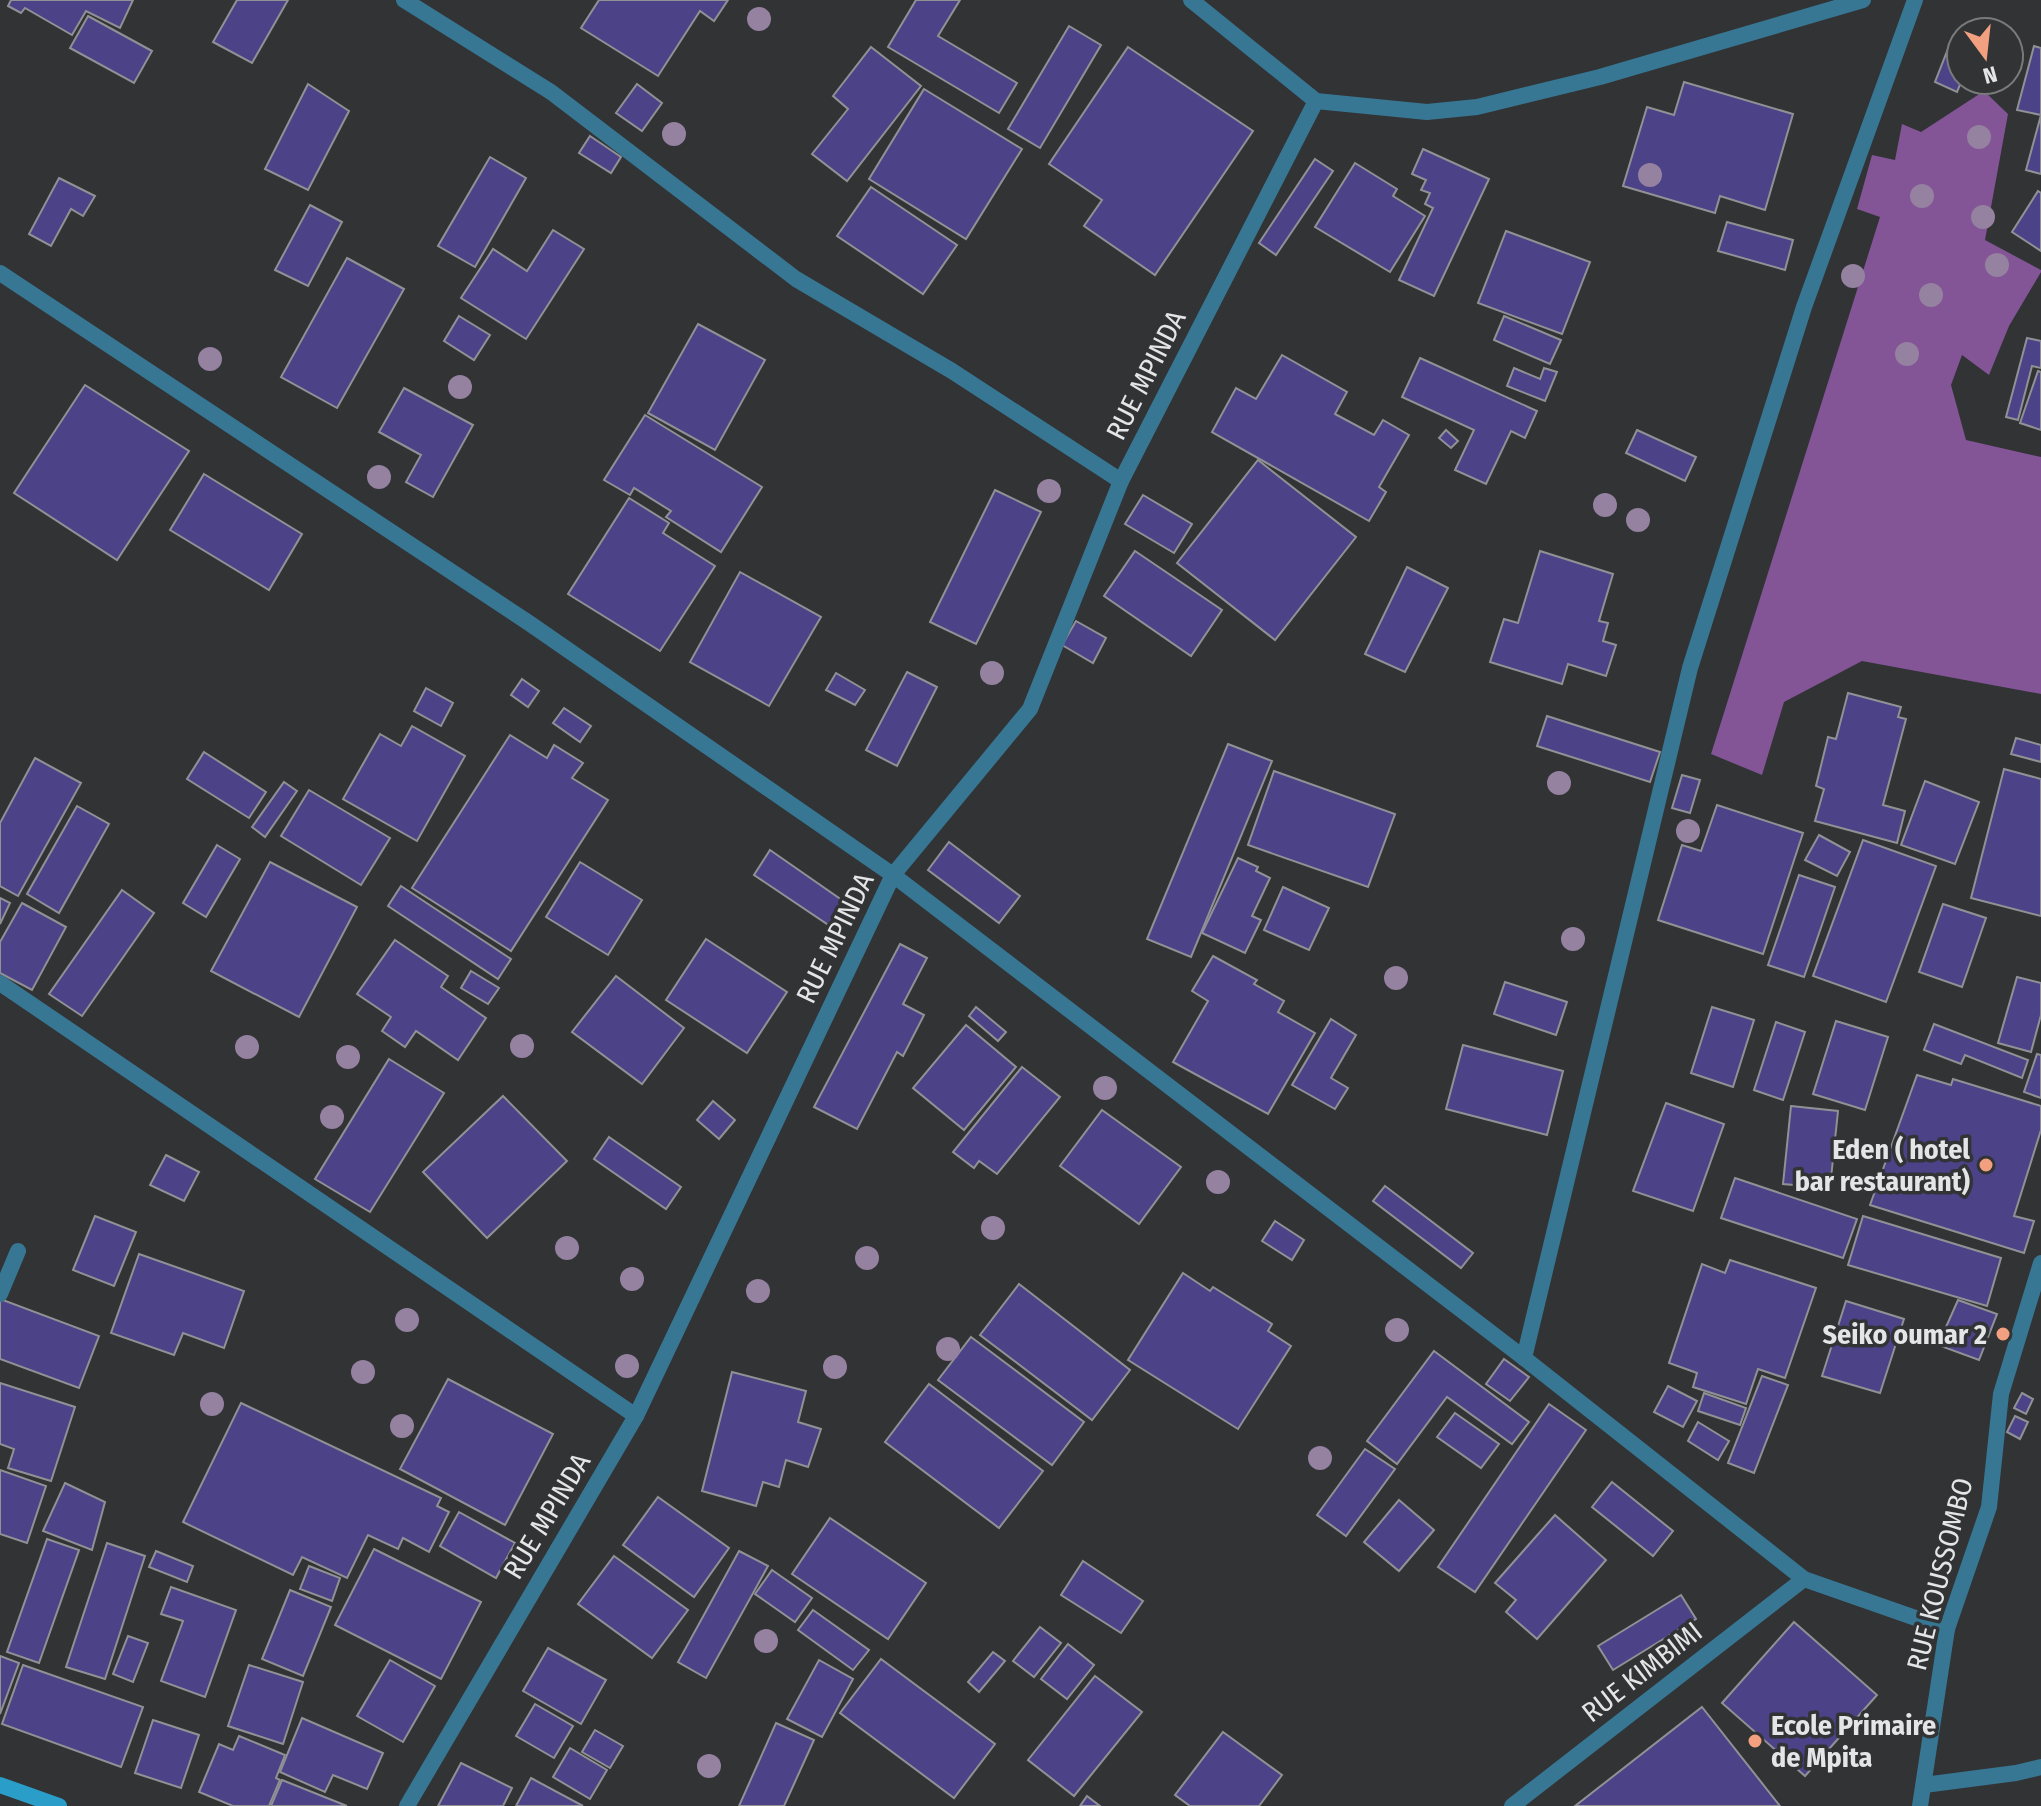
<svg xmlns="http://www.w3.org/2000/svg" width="2041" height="1806" viewBox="0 0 2041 1806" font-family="'Fira Sans Condensed',sans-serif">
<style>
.forest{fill:#835596}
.building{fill:#4b4288;stroke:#919195;stroke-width:2}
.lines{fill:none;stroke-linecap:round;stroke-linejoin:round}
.street{stroke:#387793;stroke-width:16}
.secondary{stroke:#2a9dc9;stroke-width:16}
.tree{fill:#9581a0}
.poi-dot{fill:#f2a080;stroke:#313335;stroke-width:3}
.labels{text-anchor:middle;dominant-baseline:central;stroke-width:7;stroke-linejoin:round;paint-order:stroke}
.street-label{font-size:28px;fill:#e4e5e7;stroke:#313335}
.poi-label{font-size:28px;font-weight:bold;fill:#e4e5e7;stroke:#313335;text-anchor:end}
</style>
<rect width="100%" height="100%" fill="#313335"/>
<polygon class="forest" points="1984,91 2008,114 1985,240 2041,270 2041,272 2009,326 1989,375 1962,355 1951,385 1966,440 2041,457 2041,694 1862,661 1784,702 1762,775 1711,754 1880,217 1857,209 1872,155 1895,160 1902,124 1921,132"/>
<g class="building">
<polygon points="11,0 133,0 120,28 86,11 72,35 25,8 21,13 8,6"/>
<polygon points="237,0 288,0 252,63 213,42"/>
<polygon points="599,0 728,0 714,21 700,11 658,76 581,28"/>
<polygon points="916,0 960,0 938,36 1017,83 999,113 888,47"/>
<polygon points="88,16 152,51 134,83 70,48"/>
<polygon points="1069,26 1101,45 1040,148 1008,129"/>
<polygon points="1953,36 1961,39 1962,80 1957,92 1935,82"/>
<polygon points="2034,46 2041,48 2041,174 2026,170 2041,115 2017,110"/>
<polygon points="871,47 921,86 847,181 812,154 848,109 833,96"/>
<polygon points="1128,47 1253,131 1155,275 1084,226 1102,200 1049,164"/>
<polygon points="1684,82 1793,114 1765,210 1720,196 1715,213 1623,186 1647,107 1674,115"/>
<polygon points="308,84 349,111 308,190 265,169"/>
<polygon points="637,84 662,103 642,131 616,113"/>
<polygon points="924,89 1022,149 966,239 869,179"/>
<polygon points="590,136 621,157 611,173 579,153"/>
<polygon points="1423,149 1489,179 1434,296 1399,280 1433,208 1425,204 1430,193 1421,190 1426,180 1412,174"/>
<polygon points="490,157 526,178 475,267 438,246"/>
<polygon points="1315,159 1333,171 1276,255 1259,243"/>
<polygon points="1355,163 1397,189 1393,196 1425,216 1390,272 1315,227"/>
<polygon points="59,178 95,196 83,216 71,209 51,246 29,234"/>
<polygon points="871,187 957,245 923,294 837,236"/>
<polygon points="2038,191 2041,193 2041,251 2012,232"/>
<polygon points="310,205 342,222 308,286 275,270"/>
<polygon points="1727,222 1793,240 1785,270 1718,251"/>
<polygon points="553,230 584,249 526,339 461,298 493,249 527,271"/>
<polygon points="1506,231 1590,262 1562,334 1478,303"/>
<polygon points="347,258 404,289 337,408 281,377"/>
<polygon points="459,316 490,335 474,360 444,341"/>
<polygon points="1504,316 1561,340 1550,364 1494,340"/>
<polygon points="698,324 765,360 715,450 648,413"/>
<polygon points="2027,338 2041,341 2041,368 2032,366 2018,420 2006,417"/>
<polygon points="1282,355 1347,392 1335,414 1374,435 1383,420 1409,435 1379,487 1386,492 1369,521 1212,432 1236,388 1256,399"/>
<polygon points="1420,358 1537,411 1525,438 1511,431 1486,484 1455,470 1474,430 1402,397"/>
<polygon points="1514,368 1540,379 1544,368 1557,372 1545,401 1507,386"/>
<polygon points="2038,371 2041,372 2041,430 2020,423"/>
<polygon points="85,385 189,451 117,560 14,493"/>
<polygon points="404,388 473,425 433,497 406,482 421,455 379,432"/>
<polygon points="645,415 762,487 721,552 666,517 671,511 634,488 630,495 604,480"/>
<polygon points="1446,430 1458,441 1451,448 1439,438"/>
<polygon points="1637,430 1696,457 1685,481 1626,453"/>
<polygon points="1258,460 1356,537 1275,640 1177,563"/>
<polygon points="204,474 302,534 269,590 170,530"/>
<polygon points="995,490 1041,512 976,644 930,622"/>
<polygon points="1143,495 1192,524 1174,553 1125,524"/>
<polygon points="629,498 669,523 663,533 715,566 660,651 568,594"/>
<polygon points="1135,551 1222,610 1191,656 1104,596"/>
<polygon points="1540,551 1613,574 1599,621 1608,623 1603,641 1616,645 1606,676 1568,664 1562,684 1490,662 1504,619 1518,623"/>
<polygon points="1407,567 1448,588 1405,672 1365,654"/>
<polygon points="740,572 821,617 769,706 690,662"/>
<polygon points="1076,621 1106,638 1093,663 1062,645"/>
<polygon points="907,672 937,687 897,766 866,750"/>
<polygon points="836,673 865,690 855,705 826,690"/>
<polygon points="522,679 539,691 528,707 511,695"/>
<polygon points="426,688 453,703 441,726 414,711"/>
<polygon points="1848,693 1901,707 1898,717 1906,719 1883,805 1905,811 1897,843 1815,821 1824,789 1816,786 1828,737 1836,739"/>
<polygon points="564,708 591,726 580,742 553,723"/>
<polygon points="1547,716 1660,752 1650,782 1537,746"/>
<polygon points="412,726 465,756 417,841 343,799 380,734 401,746"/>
<polygon points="510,735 547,758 554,745 583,763 572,778 608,800 511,951 412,888"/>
<polygon points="2016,738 2041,745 2041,762 2011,754"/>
<polygon points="1228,744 1272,761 1191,957 1147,939"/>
<polygon points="204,752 266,792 249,818 187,779"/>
<polygon points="35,758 81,783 18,896 0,886 0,823"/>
<polygon points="2004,769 2041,779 2041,916 1971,898"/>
<polygon points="1274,771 1395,814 1368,887 1248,845"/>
<polygon points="1682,775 1700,780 1690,813 1672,808"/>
<polygon points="1925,781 1979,802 1955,864 1901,845"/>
<polygon points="284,782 297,791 265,837 252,827"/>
<polygon points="309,790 390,838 361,885 281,836"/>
<polygon points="1717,805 1803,833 1763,954 1658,920 1682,845 1701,851"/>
<polygon points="77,806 109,824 59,913 27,894"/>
<polygon points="1819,835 1850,852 1837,876 1805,860"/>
<polygon points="1863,840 1936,866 1886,1002 1813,976"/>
<polygon points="949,842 1020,896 999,923 928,870"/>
<polygon points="217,845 240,859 206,917 183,903"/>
<polygon points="770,850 849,905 833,928 754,875"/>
<polygon points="1238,858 1258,867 1256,871 1270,878 1252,916 1261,920 1245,953 1202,933"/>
<polygon points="270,862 357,907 299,1017 211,971"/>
<polygon points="580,862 642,900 608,955 546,917"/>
<polygon points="1799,875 1835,887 1804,977 1768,965"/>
<polygon points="401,886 511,959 498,979 388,906"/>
<polygon points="1283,887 1329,908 1309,950 1264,930"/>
<polygon points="122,890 154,913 82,1016 49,994"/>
<polygon points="0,898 10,903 0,924"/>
<polygon points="22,903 66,927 32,990 0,973 0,942"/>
<polygon points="1943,904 1986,918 1962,987 1919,972"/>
<polygon points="706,939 787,992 747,1053 666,1000"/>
<polygon points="395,940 448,976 441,987 486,1018 458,1060 416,1031 405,1047 382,1031 391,1017 357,994"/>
<polygon points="900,944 927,958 903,1004 924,1015 903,1056 897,1052 857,1129 814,1107"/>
<polygon points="1213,956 1257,980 1254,984 1284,1001 1278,1012 1315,1033 1268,1114 1173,1062 1208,1001 1192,991"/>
<polygon points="471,971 499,988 488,1004 461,988"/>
<polygon points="616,976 684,1028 642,1084 572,1032"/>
<polygon points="2017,977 2041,983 2041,1015 2031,1052 1998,1043"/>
<polygon points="1505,982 1567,1002 1556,1035 1494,1014"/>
<polygon points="976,1007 1006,1032 998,1041 969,1016"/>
<polygon points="1712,1007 1754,1020 1733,1087 1691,1073"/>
<polygon points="1331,1019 1356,1035 1331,1078 1348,1088 1335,1109 1292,1085"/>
<polygon points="1836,1021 1888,1037 1865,1110 1813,1094"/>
<polygon points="1776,1022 1805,1032 1783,1100 1754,1090"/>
<polygon points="1934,1024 2028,1060 2022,1078 1965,1055 1961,1064 1924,1050"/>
<polygon points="966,1025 1016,1067 964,1130 913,1088"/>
<polygon points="1463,1045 1563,1071 1547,1135 1446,1109"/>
<polygon points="2037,1054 2041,1055 2041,1098 2024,1092"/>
<polygon points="389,1059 444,1093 370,1212 315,1179"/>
<polygon points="1022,1067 1060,1097 997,1174 979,1161 974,1168 953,1152"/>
<polygon points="1917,1075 1951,1085 1953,1079 2041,1106 2041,1130 2014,1216 2034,1221 2024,1253 1870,1205"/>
<polygon points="503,1096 567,1161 487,1238 423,1172"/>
<polygon points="713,1101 735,1120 719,1139 697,1120"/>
<polygon points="1666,1103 1724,1124 1693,1211 1633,1191"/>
<polygon points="1791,1106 1838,1111 1830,1188 1783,1184"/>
<polygon points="1102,1110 1181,1167 1139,1224 1060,1166"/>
<polygon points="609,1137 681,1187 666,1209 594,1159"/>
<polygon points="166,1155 199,1172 184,1201 150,1185"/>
<polygon points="1735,1178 1857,1219 1843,1258 1721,1218"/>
<polygon points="1385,1186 1473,1253 1461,1268 1373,1201"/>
<polygon points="95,1216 136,1232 114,1286 73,1270"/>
<polygon points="1863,1216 2001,1258 1987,1306 1848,1265"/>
<polygon points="1275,1221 1304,1240 1292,1260 1262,1241"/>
<polygon points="139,1254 244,1291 224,1348 183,1333 174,1355 111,1333"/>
<polygon points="1730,1260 1816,1288 1785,1378 1758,1369 1746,1404 1693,1387 1697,1373 1669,1363 1702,1264 1725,1273"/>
<polygon points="1183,1273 1210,1291 1213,1287 1272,1324 1268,1331 1291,1346 1238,1429 1128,1360"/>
<polygon points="1019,1284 1130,1370 1092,1420 980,1335"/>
<polygon points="0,1299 99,1336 79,1388 0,1359"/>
<polygon points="1958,1300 1997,1314 1979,1360 1938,1345"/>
<polygon points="1846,1301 1904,1319 1880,1393 1822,1376"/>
<polygon points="971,1337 1084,1422 1052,1465 938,1380"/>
<polygon points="1434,1351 1529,1422 1512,1444 1447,1397 1397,1464 1367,1441"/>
<polygon points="1504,1359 1529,1377 1510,1401 1486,1384"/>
<polygon points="732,1372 806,1391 798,1422 821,1429 808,1467 786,1460 779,1487 763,1482 756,1506 702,1491"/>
<polygon points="1762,1376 1788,1385 1754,1473 1728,1463"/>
<polygon points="448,1379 553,1434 505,1525 400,1469"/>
<polygon points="0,1383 75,1407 51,1481 8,1468 14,1449 0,1444"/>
<polygon points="929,1384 1043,1471 999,1528 885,1442"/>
<polygon points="1668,1386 1697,1401 1683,1427 1654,1412"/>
<polygon points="1704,1393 1746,1408 1740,1425 1698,1411"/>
<polygon points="2022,1393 2033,1399 2026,1414 2014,1408"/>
<polygon points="241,1403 441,1498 437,1506 449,1512 429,1552 403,1538 398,1549 368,1535 347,1578 302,1557 293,1575 183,1522"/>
<polygon points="1549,1404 1586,1430 1475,1592 1438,1567"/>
<polygon points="1455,1413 1499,1444 1481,1468 1437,1437"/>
<polygon points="2015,1416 2028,1422 2020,1439 2007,1432"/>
<polygon points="1698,1422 1729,1441 1718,1460 1688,1441"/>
<polygon points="1365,1449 1395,1469 1346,1536 1317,1515"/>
<polygon points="0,1470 46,1486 27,1543 0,1534"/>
<polygon points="1612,1482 1673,1531 1653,1556 1592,1507"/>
<polygon points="65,1483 105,1502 92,1550 43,1531"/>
<polygon points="658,1497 729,1548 694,1597 623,1545"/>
<polygon points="1399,1500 1434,1530 1399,1571 1364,1542"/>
<polygon points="459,1512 515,1543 496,1578 440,1546"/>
<polygon points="1555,1515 1606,1560 1537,1639 1506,1612 1516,1600 1495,1583"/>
<polygon points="830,1518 926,1583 888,1639 792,1574"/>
<polygon points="47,1539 79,1550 39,1663 7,1652"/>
<polygon points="107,1543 145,1556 105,1679 66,1667"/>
<polygon points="374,1549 481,1602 441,1679 335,1625"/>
<polygon points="156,1551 193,1566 187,1582 149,1567"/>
<polygon points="739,1551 768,1566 706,1678 678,1662"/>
<polygon points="614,1556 688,1610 652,1658 578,1604"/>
<polygon points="1083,1561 1143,1601 1121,1633 1061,1595"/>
<polygon points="309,1566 340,1578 332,1601 300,1589"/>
<polygon points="772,1570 812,1598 795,1622 755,1594"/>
<polygon points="171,1587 236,1610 205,1697 161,1681 183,1621 161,1614"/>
<polygon points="290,1590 331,1607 303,1676 262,1659"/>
<polygon points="1681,1595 1696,1619 1613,1670 1598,1646"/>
<polygon points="813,1610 869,1650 853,1670 798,1630"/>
<polygon points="1794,1622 1877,1695 1805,1776 1722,1703"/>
<polygon points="1040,1627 1061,1643 1034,1677 1013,1661"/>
<polygon points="128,1636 148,1643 133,1682 113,1674"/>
<polygon points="1068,1644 1094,1665 1067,1699 1041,1679"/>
<polygon points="548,1648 606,1680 581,1724 523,1691"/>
<polygon points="993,1652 1005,1661 979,1692 968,1682"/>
<polygon points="0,1656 19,1663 0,1714"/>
<polygon points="881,1659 995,1744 954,1798 840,1713"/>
<polygon points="390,1660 435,1686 403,1742 357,1716"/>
<polygon points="819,1660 853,1679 822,1737 787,1719"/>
<polygon points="23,1665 143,1707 121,1767 2,1724"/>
<polygon points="249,1665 303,1682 283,1744 228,1726"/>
<polygon points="1095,1676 1142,1712 1074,1796 1028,1760"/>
<polygon points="535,1704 573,1726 554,1758 516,1736"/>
<polygon points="1702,1707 1780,1806 1575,1806"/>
<polygon points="302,1718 383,1753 367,1789 333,1775 325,1792 280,1772"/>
<polygon points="153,1720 199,1735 181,1788 135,1773"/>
<polygon points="776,1723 814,1740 784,1806 739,1806"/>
<polygon points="595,1730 623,1746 610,1768 582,1752"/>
<polygon points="1223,1732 1282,1775 1259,1806 1190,1806 1175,1795"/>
<polygon points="239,1736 285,1755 276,1778 280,1780 269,1806 233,1806 199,1792 219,1744 233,1750"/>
<polygon points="570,1748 607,1770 590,1799 553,1777"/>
<polygon points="461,1763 512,1788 503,1806 438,1806"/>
<polygon points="531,1778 583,1806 516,1806"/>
<polygon points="282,1780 347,1806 271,1806"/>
<polygon points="1087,1796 1100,1806 1080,1806"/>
</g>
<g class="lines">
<g class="street">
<polyline points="404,0 551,92 796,279 952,371 1121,481"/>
<polyline points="1191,0 1316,101 1427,112 1477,107 1600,77 1863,0"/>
<polyline points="0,273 529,623 893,875 1524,1358 1804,1579 1947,1629"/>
<polyline points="0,983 636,1416"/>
<polyline points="0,1294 18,1251"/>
<polyline points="1524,1358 1690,668 1804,307 1915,0"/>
<polyline points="1924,1785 2016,1773 2041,1767"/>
<polyline points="407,1806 636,1416 893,875 1030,709 1121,481 1316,101"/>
<polyline points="1512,1806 1804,1579"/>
<polyline points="1920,1806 1947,1629 1989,1507 2001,1394 2041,1263"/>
</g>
<polyline class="secondary" points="0,1785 59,1806"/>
</g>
<g class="tree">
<circle cx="759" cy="19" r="12"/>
<circle cx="674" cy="134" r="12"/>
<circle cx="1979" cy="137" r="12"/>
<circle cx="1650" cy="175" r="12"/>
<circle cx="1922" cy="196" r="12"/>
<circle cx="1983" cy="217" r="12"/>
<circle cx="1997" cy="265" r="12"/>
<circle cx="1853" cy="276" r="12"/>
<circle cx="1931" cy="295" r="12"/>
<circle cx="1907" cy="354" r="12"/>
<circle cx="210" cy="359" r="12"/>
<circle cx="460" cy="387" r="12"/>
<circle cx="379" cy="477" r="12"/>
<circle cx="1049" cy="491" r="12"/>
<circle cx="1605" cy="505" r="12"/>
<circle cx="1638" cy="520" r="12"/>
<circle cx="992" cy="673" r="12"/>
<circle cx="1559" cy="783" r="12"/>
<circle cx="1688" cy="831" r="12"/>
<circle cx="1573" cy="939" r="12"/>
<circle cx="1396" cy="978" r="12"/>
<circle cx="522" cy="1046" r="12"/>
<circle cx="247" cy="1047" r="12"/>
<circle cx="348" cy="1057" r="12"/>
<circle cx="1105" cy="1088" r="12"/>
<circle cx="332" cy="1117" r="12"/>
<circle cx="1218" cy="1182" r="12"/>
<circle cx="993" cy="1228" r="12"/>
<circle cx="567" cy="1248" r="12"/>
<circle cx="867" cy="1258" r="12"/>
<circle cx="632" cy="1279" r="12"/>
<circle cx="758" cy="1291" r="12"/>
<circle cx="407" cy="1320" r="12"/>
<circle cx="1397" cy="1330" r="12"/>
<circle cx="948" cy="1349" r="12"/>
<circle cx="627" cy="1366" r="12"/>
<circle cx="835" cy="1367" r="12"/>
<circle cx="363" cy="1372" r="12"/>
<circle cx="212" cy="1404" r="12"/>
<circle cx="402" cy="1426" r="12"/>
<circle cx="1320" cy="1458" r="12"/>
<circle cx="766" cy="1641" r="12"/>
<circle cx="709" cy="1766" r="12"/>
</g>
<g class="poi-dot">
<circle cx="1986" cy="1165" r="8"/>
<circle cx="2003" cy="1334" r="8"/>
<circle cx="1755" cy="1741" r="8"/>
</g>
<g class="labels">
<g class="street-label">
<text transform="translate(1146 375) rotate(-63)">RUE MPINDA</text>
<text transform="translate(835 938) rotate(-64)">RUE MPINDA</text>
<text transform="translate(547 1516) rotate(-59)">RUE MPINDA</text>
<text transform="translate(1940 1574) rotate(-76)">RUE KOUSSOMBO</text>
<text transform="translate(1642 1672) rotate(-38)">RUE KIMBIMI</text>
</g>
<g class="poi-label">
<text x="1970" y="1149">Eden ( hotel<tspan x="1970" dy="32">bar restaurant)</tspan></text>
<text x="1987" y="1334">Seiko oumar 2</text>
<text x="1771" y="1725" text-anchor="start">Ecole Primaire<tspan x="1771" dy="32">de Mpita</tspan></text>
</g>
</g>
<g transform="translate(1985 56) rotate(165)"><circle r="38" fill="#313335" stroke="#797a7c" stroke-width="2"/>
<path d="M0-6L14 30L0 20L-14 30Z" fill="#f2a080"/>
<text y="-12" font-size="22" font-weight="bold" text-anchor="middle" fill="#e4e5e7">N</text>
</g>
</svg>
